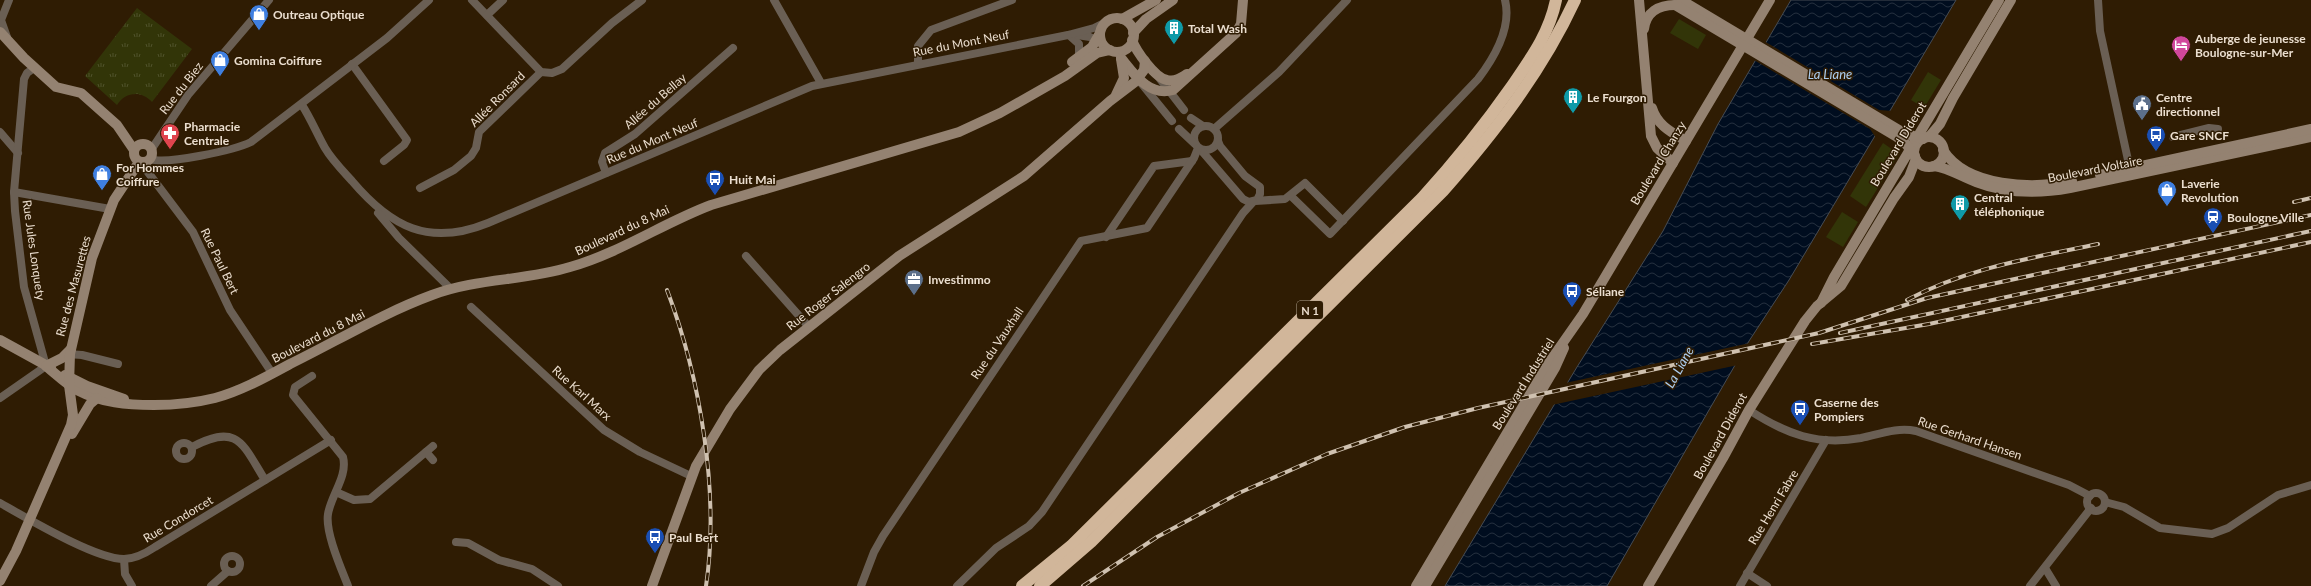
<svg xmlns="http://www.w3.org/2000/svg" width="2311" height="586" viewBox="0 0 2311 586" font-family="Lato,sans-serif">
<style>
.park{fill:url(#park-tufts)}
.garden{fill:#323508}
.water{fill:url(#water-waves);stroke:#464c54}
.pier{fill:#2f1c03}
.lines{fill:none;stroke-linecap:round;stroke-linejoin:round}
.street{stroke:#6a5f54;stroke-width:8}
.secondary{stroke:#948271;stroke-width:10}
.highway{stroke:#d1b69a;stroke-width:12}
.rail-casing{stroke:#cfc1b0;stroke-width:4}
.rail{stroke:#2f1c03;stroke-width:2.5;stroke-dasharray:8;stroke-linecap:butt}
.secondary-bridge{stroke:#948271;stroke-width:10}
.labels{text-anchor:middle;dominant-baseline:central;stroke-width:3;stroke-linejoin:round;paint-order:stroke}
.shield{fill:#2f1c03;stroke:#b3a492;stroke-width:1}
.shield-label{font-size:11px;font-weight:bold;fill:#ebdecf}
.poi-label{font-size:12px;font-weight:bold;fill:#ebdecf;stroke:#2f1c03;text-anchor:start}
.street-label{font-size:12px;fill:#ebdecf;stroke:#2f1c03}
.water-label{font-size:13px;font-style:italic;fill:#accdee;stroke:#2f1c03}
</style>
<defs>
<pattern id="park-tufts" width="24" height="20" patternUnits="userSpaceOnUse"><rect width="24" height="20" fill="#323508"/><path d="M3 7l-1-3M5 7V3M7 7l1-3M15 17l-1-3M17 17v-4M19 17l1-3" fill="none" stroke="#50522b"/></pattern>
<pattern id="water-waves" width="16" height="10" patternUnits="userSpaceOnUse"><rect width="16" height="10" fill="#000d1f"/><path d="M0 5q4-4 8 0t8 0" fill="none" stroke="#25303e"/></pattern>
</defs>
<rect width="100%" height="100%" fill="#2f1c03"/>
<path class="park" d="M137 8 192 49 152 102C141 90 125 92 117 105L85 76Z"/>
<g class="garden">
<polygon points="1679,19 1706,35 1698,49 1670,33"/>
<polygon points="1928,72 1941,80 1924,108 1911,100"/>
<polygon points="1883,143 1899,154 1866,207 1850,196"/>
<polygon points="1842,212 1858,222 1843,247 1826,237"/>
</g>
<polygon class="water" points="1791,0 1956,0 1789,280 1749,341 1607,586 1445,586 1577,367 1663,231 1718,124"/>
<g class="pier">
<polygon points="1764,41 1879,110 1893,111 1876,138 1870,129 1754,60"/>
<polygon points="1750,343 1738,365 1552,405 1565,383"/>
</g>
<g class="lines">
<g class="street">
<polyline points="472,0 541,72 552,73 562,69 612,23 642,0"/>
<polyline points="774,0 821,83"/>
<polyline points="2098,0 2100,31 2131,174"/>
<polyline points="487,15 503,0"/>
<polyline points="1069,35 1079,44 1079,57"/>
<polyline points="1077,35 1090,37 1103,44"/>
<polyline points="7,37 1,20 9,0"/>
<polyline points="918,63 918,46 931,30 1012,0"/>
<polyline points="352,64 407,140 404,145 384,161"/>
<polyline points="1157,75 1184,110"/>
<polyline points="1141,83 1172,121"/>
<path d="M302 105C311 119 317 134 325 148 332 160 343 171 352 181 391 227 429 247 488 223L812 86 1068 35 1094 28 1106 22"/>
<polyline points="1191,118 1203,126"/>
<circle cx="1206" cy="138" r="12"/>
<polyline points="1179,129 1195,144"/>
<polyline points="1214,129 1279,72 1347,0"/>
<polyline points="0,132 18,153"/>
<polyline points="2173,137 2209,128 2218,129"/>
<polyline points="1200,149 1243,199 1249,202 1257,200 1260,194 1260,187 1245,176 1220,146 1218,141"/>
<polyline points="151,150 188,95 269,0"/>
<path d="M150 159C166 165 235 150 251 142L387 38 429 0"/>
<polyline points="141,163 193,232 230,310 272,373"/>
<polyline points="606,173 602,162 605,153 635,134 733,48"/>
<polyline points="420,188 454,170 471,156 476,148 479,132 541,72"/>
<polyline points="14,192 110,209"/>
<path d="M1291 196 1330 234 1478 79C1494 58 1512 28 1505 0"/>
<polyline points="1255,201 1285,199 1305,183 1343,221"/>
<polyline points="378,213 399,238 451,289"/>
<polyline points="1106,237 1154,166 1192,161"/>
<polyline points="746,256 809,327"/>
<polyline points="471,307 604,430 640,452 691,476"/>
<polyline points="67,354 82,355 118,364"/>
<path d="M312 376 295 387 293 395 343 457C348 476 331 495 328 514 325 532 341 568 348 586"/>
<polyline points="0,398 46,366 24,287 15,211 14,192 24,79 27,73 34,68"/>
<path d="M1749 410C1786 434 1817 446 1861 438 1880 434 1897 427 1916 431L2069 485 2090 496"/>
<circle cx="184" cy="451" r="8"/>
<path d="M192 447C238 423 242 443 265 480"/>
<polyline points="426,452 433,460"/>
<polyline points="336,492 354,500 370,499 433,446"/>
<circle cx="2096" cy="502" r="9"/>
<polyline points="2105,502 2124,507 2160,528 2212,534 2228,528 2278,495 2311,485"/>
<path d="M0 503C27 518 95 559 124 559 135 559 146 553 155 547L331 440"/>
<polyline points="456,542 468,543 499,560 532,569 558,586"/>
<circle cx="232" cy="564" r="8"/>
<polyline points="124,559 125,574 132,586"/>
<polyline points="2045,568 2056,586"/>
<polyline points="1747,573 1767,586"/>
<polyline points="211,586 228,571"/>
<polyline points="861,586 874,552 883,536 1081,241 1147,228 1194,158 1198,148"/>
<polyline points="957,586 996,548 1029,526 1042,512 1243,213 1253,202"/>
<polyline points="1740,586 1826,440"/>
<polyline points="2030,586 2091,508"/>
</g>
<g class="secondary">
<polyline points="1639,0 1651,136 1657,148 1673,163"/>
<circle cx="1117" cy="35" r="17"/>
<polyline points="1122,19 1156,0"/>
<path d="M1644 29C1646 12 1659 5 1675 5"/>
<polyline points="0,32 24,58 56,87 81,93 117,125 134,150"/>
<polyline points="1133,33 1146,19 1173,0"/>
<path d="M1132 40C1136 51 1155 78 1167 80 1175 82 1181 78 1187 74"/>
<path d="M1121 58C1134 74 1149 97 1173 90L1236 33 1241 24 1243 0"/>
<polyline points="1072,62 1092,47 1100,33"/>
<polyline points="1116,95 1124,78 1121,59"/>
<path d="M1652 108C1657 125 1671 132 1686 141"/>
<polyline points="1929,137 1940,124 1953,98 2011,0"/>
<circle cx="1929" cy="152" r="15"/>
<circle cx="143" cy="153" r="9"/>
<path d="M1943 150C1967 188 2033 189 2072 181"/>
<path d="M1934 166C1949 168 1962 177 1976 182 2007 194 2038 194 2070 188L2311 137"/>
<polyline points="2100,175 2311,129"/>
<polyline points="1821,303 1834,277 1999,0"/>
<polyline points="0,340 51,368"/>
<path d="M46 366C56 374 66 384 77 390 102 403 127 405 154 405 175 405 195 403 215 398 241 391 266 377 290 364 337 341 383 313 432 295 477 278 525 281 570 267 620 253 663 223 711 205L959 132 1000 113 1065 76 1097 53 1110 50"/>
<polyline points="46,366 62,358 71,349"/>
<polyline points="65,375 87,386 124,399"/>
<polyline points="72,434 90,404 97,398"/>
<polyline points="0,581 16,551 71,425 73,415 69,385 70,354 92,258 114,200 139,162"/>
<polyline points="652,586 696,466 730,409 759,370 780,350 899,256 1024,176 1110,101 1135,82 1144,70 1145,61"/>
<polyline points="1416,586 1548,364 1583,314 1770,0"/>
<polyline points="1425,586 1555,368 1564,348"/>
<polyline points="1648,586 1723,458 1749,410 1805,321 1817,306 1841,286 1894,198 1909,177 1916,159"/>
</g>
<g class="highway">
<path d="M1022 586 1071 546 1422 198C1454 163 1484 126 1512 86 1531 58 1549 34 1556 0"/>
<path d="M1040 586 1091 542 1443 191C1495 132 1542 71 1575 0"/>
</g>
<g class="rail-casing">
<g id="rail">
<polyline points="2294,202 2311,198"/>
<path d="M667 290C700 377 720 493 706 586"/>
<path d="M1907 300C1967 268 2032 258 2098 244"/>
<polyline points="1840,333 2311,231"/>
<polyline points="1812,344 1929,324 2311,242"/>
<polyline points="1083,586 1157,537 1239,493 1327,454 1405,427 1478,408 1819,333 1927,298 2311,215"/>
</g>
</g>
<use href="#rail" class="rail"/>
<g class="secondary-bridge">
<polyline points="1681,0 1904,133 1923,139"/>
<polyline points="1675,5 1897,137 1906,144 1915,156"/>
</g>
</g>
<defs>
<g id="shop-pin" transform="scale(1)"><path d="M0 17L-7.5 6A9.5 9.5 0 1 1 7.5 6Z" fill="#3f7fe0" stroke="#2f1c03"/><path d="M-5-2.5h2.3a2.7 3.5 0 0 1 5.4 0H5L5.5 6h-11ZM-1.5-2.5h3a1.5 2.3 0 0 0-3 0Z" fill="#fff"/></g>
<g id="building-pin" transform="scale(1)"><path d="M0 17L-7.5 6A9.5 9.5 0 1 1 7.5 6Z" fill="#0f9aa8" stroke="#2f1c03"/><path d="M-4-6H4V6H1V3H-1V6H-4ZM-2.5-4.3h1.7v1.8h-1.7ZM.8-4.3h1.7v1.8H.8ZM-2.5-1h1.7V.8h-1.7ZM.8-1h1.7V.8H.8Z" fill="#fff"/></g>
<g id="hotel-pin" transform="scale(1)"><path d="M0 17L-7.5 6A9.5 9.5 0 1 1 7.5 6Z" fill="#d1479c" stroke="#2f1c03"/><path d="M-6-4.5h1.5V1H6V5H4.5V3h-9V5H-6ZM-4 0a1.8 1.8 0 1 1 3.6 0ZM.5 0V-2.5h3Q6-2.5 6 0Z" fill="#fff"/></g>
<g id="civic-pin" transform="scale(1)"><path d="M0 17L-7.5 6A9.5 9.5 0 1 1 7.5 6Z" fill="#5c6f8a" stroke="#2f1c03"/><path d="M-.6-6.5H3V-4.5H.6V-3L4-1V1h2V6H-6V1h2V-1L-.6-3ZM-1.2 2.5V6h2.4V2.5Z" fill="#fff"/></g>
<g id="pharmacy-pin" transform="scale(1)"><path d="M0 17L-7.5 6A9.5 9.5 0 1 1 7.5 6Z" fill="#e0444e" stroke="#2f1c03"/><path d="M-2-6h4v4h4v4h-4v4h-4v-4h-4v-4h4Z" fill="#fff"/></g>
<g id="bus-pin" transform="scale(1)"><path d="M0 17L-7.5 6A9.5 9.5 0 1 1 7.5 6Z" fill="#1a4fb4" stroke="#2f1c03"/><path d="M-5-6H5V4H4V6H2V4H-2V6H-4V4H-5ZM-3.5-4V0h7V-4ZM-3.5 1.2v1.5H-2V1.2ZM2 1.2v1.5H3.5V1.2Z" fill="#fff"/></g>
<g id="station-pin" transform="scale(1)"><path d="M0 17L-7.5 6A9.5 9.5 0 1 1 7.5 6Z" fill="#1a4fb4" stroke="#2f1c03"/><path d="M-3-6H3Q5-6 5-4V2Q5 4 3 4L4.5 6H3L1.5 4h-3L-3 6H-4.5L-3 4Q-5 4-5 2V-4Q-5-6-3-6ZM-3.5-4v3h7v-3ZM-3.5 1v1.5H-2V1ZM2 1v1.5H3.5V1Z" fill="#fff"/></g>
<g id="office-pin" transform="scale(1)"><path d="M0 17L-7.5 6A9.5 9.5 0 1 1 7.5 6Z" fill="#5c6f8a" stroke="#2f1c03"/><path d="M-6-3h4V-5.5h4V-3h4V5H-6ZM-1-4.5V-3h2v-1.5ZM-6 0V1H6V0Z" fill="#fff"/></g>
</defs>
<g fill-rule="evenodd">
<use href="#shop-pin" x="259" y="14"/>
<use href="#building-pin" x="1174" y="28"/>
<use href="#hotel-pin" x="2181" y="45"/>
<use href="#shop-pin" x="220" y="60"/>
<use href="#building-pin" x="1573" y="97"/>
<use href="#civic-pin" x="2142" y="104"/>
<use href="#pharmacy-pin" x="170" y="133"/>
<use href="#bus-pin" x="2156" y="135"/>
<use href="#shop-pin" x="102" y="174"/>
<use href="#bus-pin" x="715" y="179"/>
<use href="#shop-pin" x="2167" y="190"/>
<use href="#building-pin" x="1960" y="204"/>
<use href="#station-pin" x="2213" y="217"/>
<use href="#office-pin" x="914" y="279"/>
<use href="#bus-pin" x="1572" y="291"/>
<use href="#bus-pin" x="1800" y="409"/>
<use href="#bus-pin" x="655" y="537"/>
</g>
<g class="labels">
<rect class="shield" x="1297" y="301" width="26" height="18" rx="3"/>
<g class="shield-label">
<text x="1310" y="310">N 1</text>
</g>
<g class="poi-label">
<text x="273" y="14">Outreau Optique</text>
<text x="1188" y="28">Total Wash</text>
<text x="2195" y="38">Auberge de jeunesse<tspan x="2195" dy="14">Boulogne-sur-Mer</tspan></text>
<text x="234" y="60">Gomina Coiffure</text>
<text x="1587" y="97">Le Fourgon</text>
<text x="2156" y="97">Centre<tspan x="2156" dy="14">directionnel</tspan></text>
<text x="184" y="126">Pharmacie<tspan x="184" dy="14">Centrale</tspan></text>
<text x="2170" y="135">Gare SNCF</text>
<text x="116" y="167">For Hommes<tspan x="116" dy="14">Coiffure</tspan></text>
<text x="729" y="179">Huit Mai</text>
<text x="2181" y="183">Laverie<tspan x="2181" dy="14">Revolution</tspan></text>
<text x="1974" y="197">Central<tspan x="1974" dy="14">téléphonique</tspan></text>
<text x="2227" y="217">Boulogne Ville</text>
<text x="928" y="279">Investimmo</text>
<text x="1586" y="291">Séliane</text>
<text x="1814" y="402">Caserne des<tspan x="1814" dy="14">Pompiers</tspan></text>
<text x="669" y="537">Paul Bert</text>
</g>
<g class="street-label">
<text transform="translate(961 43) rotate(-11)">Rue du Mont Neuf</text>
<text transform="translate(181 88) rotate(-52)">Rue du Biez</text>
<text transform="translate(497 99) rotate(-45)">Allée Ronsard</text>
<text transform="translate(655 101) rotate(-41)">Allée du Bellay</text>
<text transform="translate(652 141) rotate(-23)">Rue du Mont Neuf</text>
<text transform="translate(1898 144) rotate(-59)">Boulevard Diderot</text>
<text transform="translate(1658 163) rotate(-59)">Boulevard Chanzy</text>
<text transform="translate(2095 169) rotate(-11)">Boulevard Voltaire</text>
<text transform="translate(622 230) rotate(-25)">Boulevard du 8 Mai</text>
<text transform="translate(34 250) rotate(82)">Rue Jules Lonquety</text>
<text transform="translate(220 261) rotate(64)">Rue Paul Bert</text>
<text transform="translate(73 286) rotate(-75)">Rue des Masurettes</text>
<text transform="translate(828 296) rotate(-38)">Rue Roger Salengro</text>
<text transform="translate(318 336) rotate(-27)">Boulevard du 8 Mai</text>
<text transform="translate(997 343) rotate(-56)">Rue du Vauxhall</text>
<text transform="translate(1523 384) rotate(-58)">Boulevard Industriel</text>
<text transform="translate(582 393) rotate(42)">Rue Karl Marx</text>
<text transform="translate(1720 436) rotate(-61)">Boulevard Diderot</text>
<text transform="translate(1970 438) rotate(19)">Rue Gerhard Hansen</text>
<text transform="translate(1773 507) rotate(-59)">Rue Henri Fabre</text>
<text transform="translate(178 519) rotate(-31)">Rue Condorcet</text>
</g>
<g class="water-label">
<text x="1830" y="74">La Liane</text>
<text transform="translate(1679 367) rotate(-61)">La Liane</text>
</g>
</g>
</svg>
